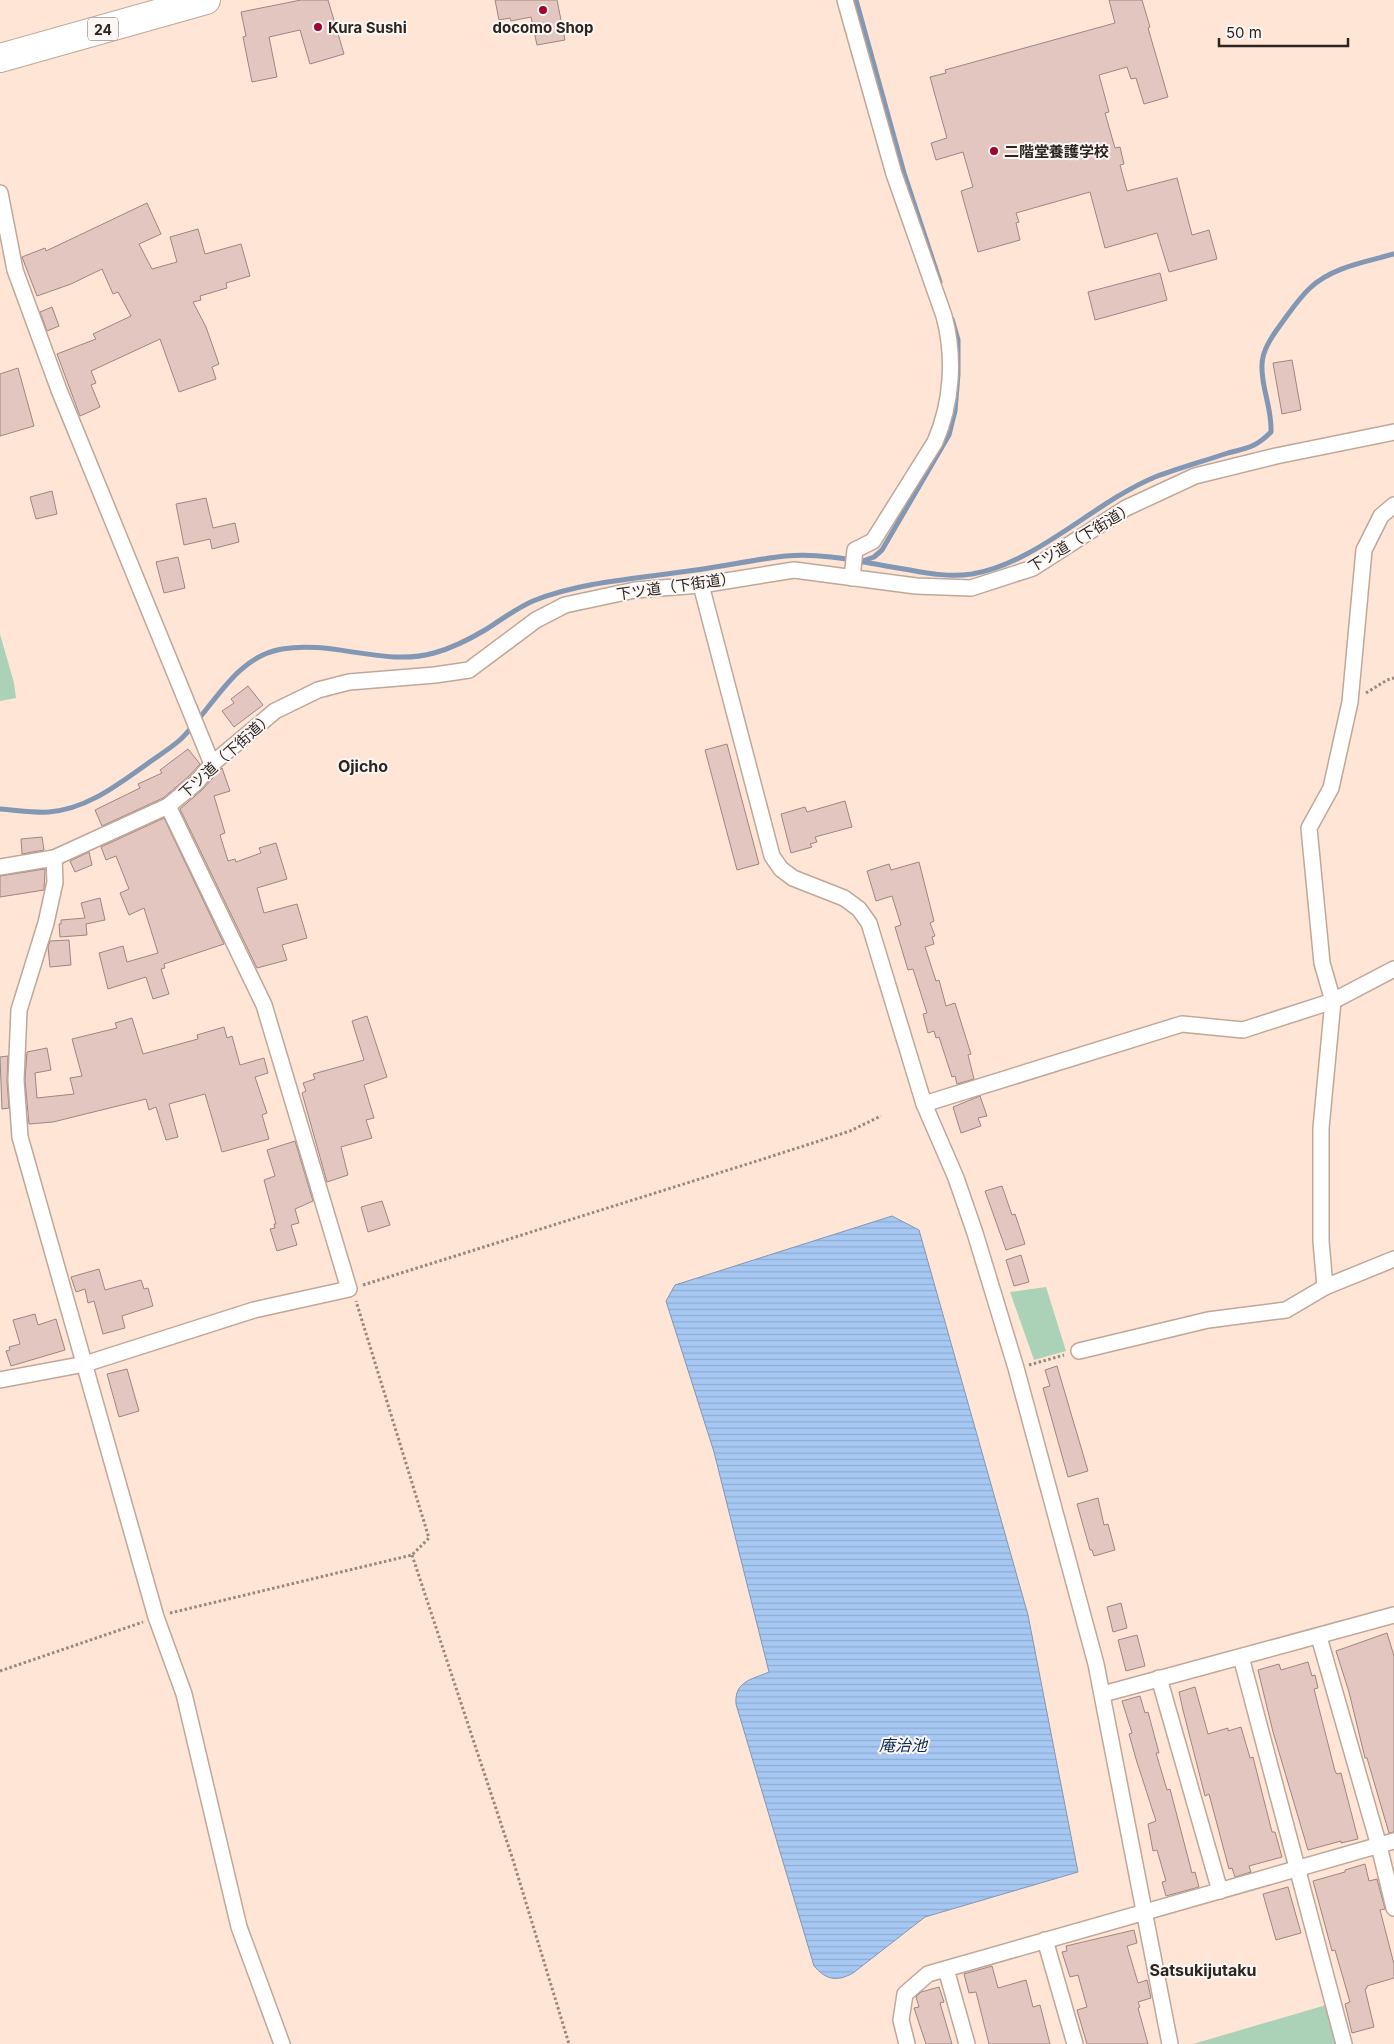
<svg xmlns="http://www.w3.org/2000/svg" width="1394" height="2044" viewBox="0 0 1394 2044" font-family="Inter,'Noto Sans JP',sans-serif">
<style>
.green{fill:#abd2b7}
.water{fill:url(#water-rules);stroke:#8297b3}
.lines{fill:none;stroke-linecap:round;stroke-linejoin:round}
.stream{stroke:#8297b3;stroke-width:5}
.building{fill:#e3c6c0;stroke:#a08580}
.street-casing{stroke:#bfa799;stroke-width:18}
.highway-casing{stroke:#bfa799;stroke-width:30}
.path{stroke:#99877d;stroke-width:3;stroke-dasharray:2.5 2.5;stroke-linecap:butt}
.street{stroke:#fff;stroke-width:15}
.highway{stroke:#fff;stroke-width:28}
.poi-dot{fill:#a20231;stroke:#fcf7f4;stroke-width:2}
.labels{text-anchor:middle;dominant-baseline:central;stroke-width:4;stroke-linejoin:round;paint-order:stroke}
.shield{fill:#fcf7f4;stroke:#6b635f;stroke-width:1}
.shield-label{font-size:14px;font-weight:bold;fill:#2d241f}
.poi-label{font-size:15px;font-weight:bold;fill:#2d241f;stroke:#fcf7f4;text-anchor:start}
.street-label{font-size:15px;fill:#2d241f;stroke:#fcf7f4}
.neighbourhood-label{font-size:16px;font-weight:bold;fill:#2d241f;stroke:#fcf7f4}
.water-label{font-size:16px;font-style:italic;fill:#082950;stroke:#fcf7f4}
</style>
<defs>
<pattern id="water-rules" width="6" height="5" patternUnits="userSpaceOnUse" patternTransform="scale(1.25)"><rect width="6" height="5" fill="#a6c8f3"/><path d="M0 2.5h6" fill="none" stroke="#8facd0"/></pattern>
</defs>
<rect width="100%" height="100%" fill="#fee5d6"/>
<g class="green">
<polygon points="0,634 14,683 16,698 0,701"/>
<polygon points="1046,1287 1066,1351 1034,1360 1010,1292"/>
<polygon points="1326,2005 1336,2044 1193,2044"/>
</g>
<path class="water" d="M892 1216 919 1230 1028 1615 1078 1872 925 1917 853 1973C837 1982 826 1980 814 1966L736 1704C734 1681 753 1679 769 1672L714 1452 666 1301 675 1285Z"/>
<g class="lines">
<g class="stream">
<polyline points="856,0 904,173 940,282"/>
<polyline points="860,562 874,557 882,550 949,435 955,411 958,374 958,340 952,319"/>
<path d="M0 809C16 810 33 813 49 812 87 809 117 785 147 764 158 756 171 748 181 739 213 708 234 657 282 649 332 640 385 667 434 653 452 648 470 639 485 630 501 620 515 609 533 601 582 581 644 578 696 570 726 566 756 559 786 556 826 552 869 564 910 570 931 574 950 577 972 574 1037 563 1093 503 1155 477 1179 468 1204 461 1228 453 1236 451 1246 449 1254 445 1260 442 1266 437 1271 432 1272 407 1261 388 1262 365 1262 350 1273 335 1281 324 1290 312 1299 298 1310 288 1332 267 1366 262 1394 254"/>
</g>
</g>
<g class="building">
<polygon points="301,0 328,0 344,54 310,64 300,30 269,37 277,77 252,82 243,37 246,36 241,12"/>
<polygon points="495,0 557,0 565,40 537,45 531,17 511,21 510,18 499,20"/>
<polygon points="1109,0 1142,0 1150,27 1148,28 1168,97 1144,104 1136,78 1131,79 1127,67 1099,75 1109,112 1105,113 1115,148 1120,147 1124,164 1120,165 1127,191 1177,178 1192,235 1209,230 1217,259 1169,272 1157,233 1105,248 1090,192 1016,213 1019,222 1016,223 1020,240 978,252 961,191 973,187 963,152 936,160 931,143 947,138 930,77 946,73 945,70 1115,23"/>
<polygon points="147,203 161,234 139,244 152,269 177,262 170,237 198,229 205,254 241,244 250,276 226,283 227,288 200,296 201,300 193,302 206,327 219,364 212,367 216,379 179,392 160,339 91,371 96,383 91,385 100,407 80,416 57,354 96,339 93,334 131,316 118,292 113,294 102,269 71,284 37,296 22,257 45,248 46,251"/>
<polygon points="1160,273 1167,300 1095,320 1088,292"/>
<polygon points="52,307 59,326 47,331 40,312"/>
<polygon points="1292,360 1301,410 1282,414 1273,363"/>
<polygon points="18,368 34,426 0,436 0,374"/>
<polygon points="52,491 57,514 36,519 30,497"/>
<polygon points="206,498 213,528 235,523 239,542 212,549 210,539 184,545 176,504"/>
<polygon points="178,557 185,588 164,593 156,562"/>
<polygon points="248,686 263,705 234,727 222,711 234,703 231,699"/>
<polygon points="727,744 759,864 737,870 705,750"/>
<polygon points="188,749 200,764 189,776 163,798 102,826 95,810 140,788 138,784 162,773 160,770"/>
<polygon points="222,768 230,791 214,796 225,833 220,835 228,861 235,859 236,862 261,853 259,848 276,843 287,879 257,888 264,913 297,904 307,938 282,945 287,960 257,968 180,809 202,790"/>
<polygon points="845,801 852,827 815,837 817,842 810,844 812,847 791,853 781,814 805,807 807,812"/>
<polygon points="164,818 224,944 164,964 165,968 161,969 169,994 153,999 146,977 108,989 99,953 123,946 127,962 158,953 144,908 129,915 120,893 129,889 116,856 106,860 101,847"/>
<polygon points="42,837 44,850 22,854 21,839"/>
<polygon points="89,852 92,865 75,872 70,861"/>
<polygon points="919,862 934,921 930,923 935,936 932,937 934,944 925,947 936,981 939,980 946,1006 955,1003 971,1054 968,1055 974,1079 957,1084 955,1076 952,1077 939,1037 936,1038 934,1031 928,1033 923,1014 927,1013 913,969 908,970 895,927 901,925 892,896 876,901 867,871 889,864 891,870"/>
<polygon points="45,869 44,890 0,897 0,876"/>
<polygon points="100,898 105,920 86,924 87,935 60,937 59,924 61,924 61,920 85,918 81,903"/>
<polygon points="69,940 71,965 50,967 48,947 50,941"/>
<polygon points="367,1016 387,1077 364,1085 374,1118 366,1120 372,1138 341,1147 348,1175 327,1182 302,1093 306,1091 303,1083 315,1079 313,1074 364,1060 352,1021"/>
<polygon points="132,1018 143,1054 198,1039 197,1035 224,1027 227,1038 232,1036 240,1065 264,1058 268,1073 255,1077 267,1113 262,1115 269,1139 222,1152 205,1094 169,1104 178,1137 166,1140 156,1107 149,1110 146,1099 53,1122 29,1124 25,1080 27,1052 47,1048 51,1070 35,1073 37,1098 74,1094 70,1078 82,1076 72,1039 117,1028 115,1023"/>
<polygon points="8,1056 7,1081 9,1108 2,1109 0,1057"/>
<polygon points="980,1096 987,1116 978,1118 981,1126 961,1133 953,1107"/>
<polygon points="295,1141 313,1201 295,1209 299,1223 291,1225 297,1245 277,1251 270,1229 275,1228 274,1224 276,1224 264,1180 275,1176 267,1150"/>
<polygon points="1002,1186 1012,1215 1015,1214 1025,1244 1006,1250 985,1191"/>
<polygon points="382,1201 390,1225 368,1232 361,1207"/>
<polygon points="1021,1255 1029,1282 1014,1286 1006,1260"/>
<polygon points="99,1269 105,1290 141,1280 144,1289 148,1288 153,1306 122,1316 125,1328 103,1334 94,1301 88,1303 85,1289 76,1292 71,1277"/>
<polygon points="35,1314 38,1325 56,1319 65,1350 11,1366 6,1351 10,1350 9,1347 20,1344 13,1320"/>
<polygon points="1057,1366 1088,1471 1068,1477 1043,1388 1050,1386 1045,1370"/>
<polygon points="127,1369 139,1411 119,1417 107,1374"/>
<polygon points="1098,1498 1104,1525 1108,1524 1115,1550 1094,1556 1092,1550 1090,1550 1077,1504"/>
<polygon points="1121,1603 1127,1628 1113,1632 1107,1607"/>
<polygon points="1387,1633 1394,1656 1394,1832 1389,1833 1367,1758 1365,1758 1349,1692 1336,1651"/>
<polygon points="1137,1635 1145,1666 1126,1671 1118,1640"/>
<polygon points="1308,1662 1312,1676 1315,1675 1318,1688 1314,1689 1335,1771 1337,1774 1341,1773 1358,1839 1341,1843 1341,1841 1308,1850 1273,1732 1258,1670 1279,1664 1281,1670"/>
<polygon points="1195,1687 1208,1734 1228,1728 1228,1731 1241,1727 1250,1758 1253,1757 1272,1832 1275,1832 1282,1857 1249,1866 1251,1872 1235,1877 1232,1868 1229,1869 1209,1794 1205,1796 1183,1710 1179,1692"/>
<polygon points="1140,1696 1145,1713 1148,1712 1159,1753 1156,1753 1167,1790 1170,1789 1192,1873 1195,1872 1199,1887 1166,1896 1162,1882 1166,1881 1157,1850 1153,1851 1148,1824 1156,1821 1136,1759 1129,1734 1132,1733 1122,1701"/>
<polygon points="1365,1864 1369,1881 1377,1879 1385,1909 1380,1910 1394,1964 1394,1978 1367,1986 1367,1988 1365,1989 1374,2027 1352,2033 1345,2004 1350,2002 1335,1950 1332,1951 1313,1881 1345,1872 1345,1870"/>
<polygon points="1288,1887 1301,1933 1276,1940 1263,1894"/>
<polygon points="1134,1930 1137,1943 1127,1946 1138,1983 1147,1980 1151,1998 1138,2002 1140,2007 1138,2008 1148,2044 1087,2044 1077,2010 1087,2007 1078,1975 1070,1977 1062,1952 1067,1951 1066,1946"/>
<polygon points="992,1966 998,1988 1026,1980 1033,2007 1040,2005 1050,2044 989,2044 976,1992 969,1993 964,1974"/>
<polygon points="939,1987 944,2002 940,2003 952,2044 926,2044 914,2008 919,2007 916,1997 921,1992"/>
</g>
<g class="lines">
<g class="street-casing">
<g id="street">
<path d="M845 0 894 174 944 316C955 357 952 403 935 442L873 541 855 550 852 578"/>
<polyline points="0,193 15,270 59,390 212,764"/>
<polyline points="701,585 772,856 781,869 793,878 844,898 859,909 869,923 924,1104 956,1178 975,1233 1016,1368 1096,1664 1170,2044"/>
<polyline points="54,858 55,882 46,923 19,1010 16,1080 20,1137 156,1617 184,1694 239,1927 282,2044"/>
<polyline points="0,867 54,858 168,806 196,783 212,764 275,711 318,690 349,682 435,675 469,670 536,620 565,605 635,590 701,585 794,570 916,586 971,588 1033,568 1126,508 1195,476 1276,456 1394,432"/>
<polyline points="924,1104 1182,1024 1243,1030 1333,1001 1394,969"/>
<polyline points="1325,1287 1321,1241 1321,1128 1333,1001 1322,963 1309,828 1331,788 1350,702 1364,550 1381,516 1394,505"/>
<polyline points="1079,1351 1208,1320 1286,1310 1325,1287 1394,1259"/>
<polyline points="0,1380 85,1364 254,1310 349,1289 264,1005 168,806"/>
<polyline points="1319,1637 1379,1846 1394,1908"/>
<polyline points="1241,1657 1344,2044"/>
<polyline points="1159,1678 1220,1891"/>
<polyline points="1103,1694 1394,1615"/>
<polyline points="1045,1940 1075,2044"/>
<polyline points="946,1969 967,2044"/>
<polyline points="907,2044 901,2020 905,1994 928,1974 1394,1841"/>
</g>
</g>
<g class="highway-casing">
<polyline id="highway" points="0,58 206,0"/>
</g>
<g class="path">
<polyline points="1366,693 1387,680 1394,678"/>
<polyline points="363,1285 760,1160 850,1131 881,1116"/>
<polyline points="1029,1365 1064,1355"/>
<polyline points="412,1555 513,1860 569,2044"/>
<polyline points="170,1613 412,1555 429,1538 356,1301"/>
<polyline points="0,1671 143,1622"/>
</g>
<use href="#street" class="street"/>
<use href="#highway" class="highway"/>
</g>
<g class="poi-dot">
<circle cx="543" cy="10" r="5"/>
<circle cx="318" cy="27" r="5"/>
<circle cx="994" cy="151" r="5"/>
</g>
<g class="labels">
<rect class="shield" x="88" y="17.5" width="30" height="23" rx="4"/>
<g class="shield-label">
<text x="103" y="29">24</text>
</g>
<g class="poi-label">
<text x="328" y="27">Kura Sushi</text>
<text x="543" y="27" text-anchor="middle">docomo Shop</text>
<text x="1004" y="151">二階堂養護学校</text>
</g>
<g class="street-label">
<text transform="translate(1081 537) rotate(-31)">下ツ道（下街道）</text>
<text transform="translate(676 586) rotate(-8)">下ツ道（下街道）</text>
<text transform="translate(226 755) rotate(-42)">下ツ道（下街道）</text>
</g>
<g class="neighbourhood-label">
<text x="363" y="766">Ojicho</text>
<text x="1203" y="1970">Satsukijutaku</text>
</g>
<g class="water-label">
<text x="903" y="1745">庵治池</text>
</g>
</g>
<path d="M1219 38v8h129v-8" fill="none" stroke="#2d241f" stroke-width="2.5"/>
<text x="1226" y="38" font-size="15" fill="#2d241f" stroke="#fcf7f4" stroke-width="4" paint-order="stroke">50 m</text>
</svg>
